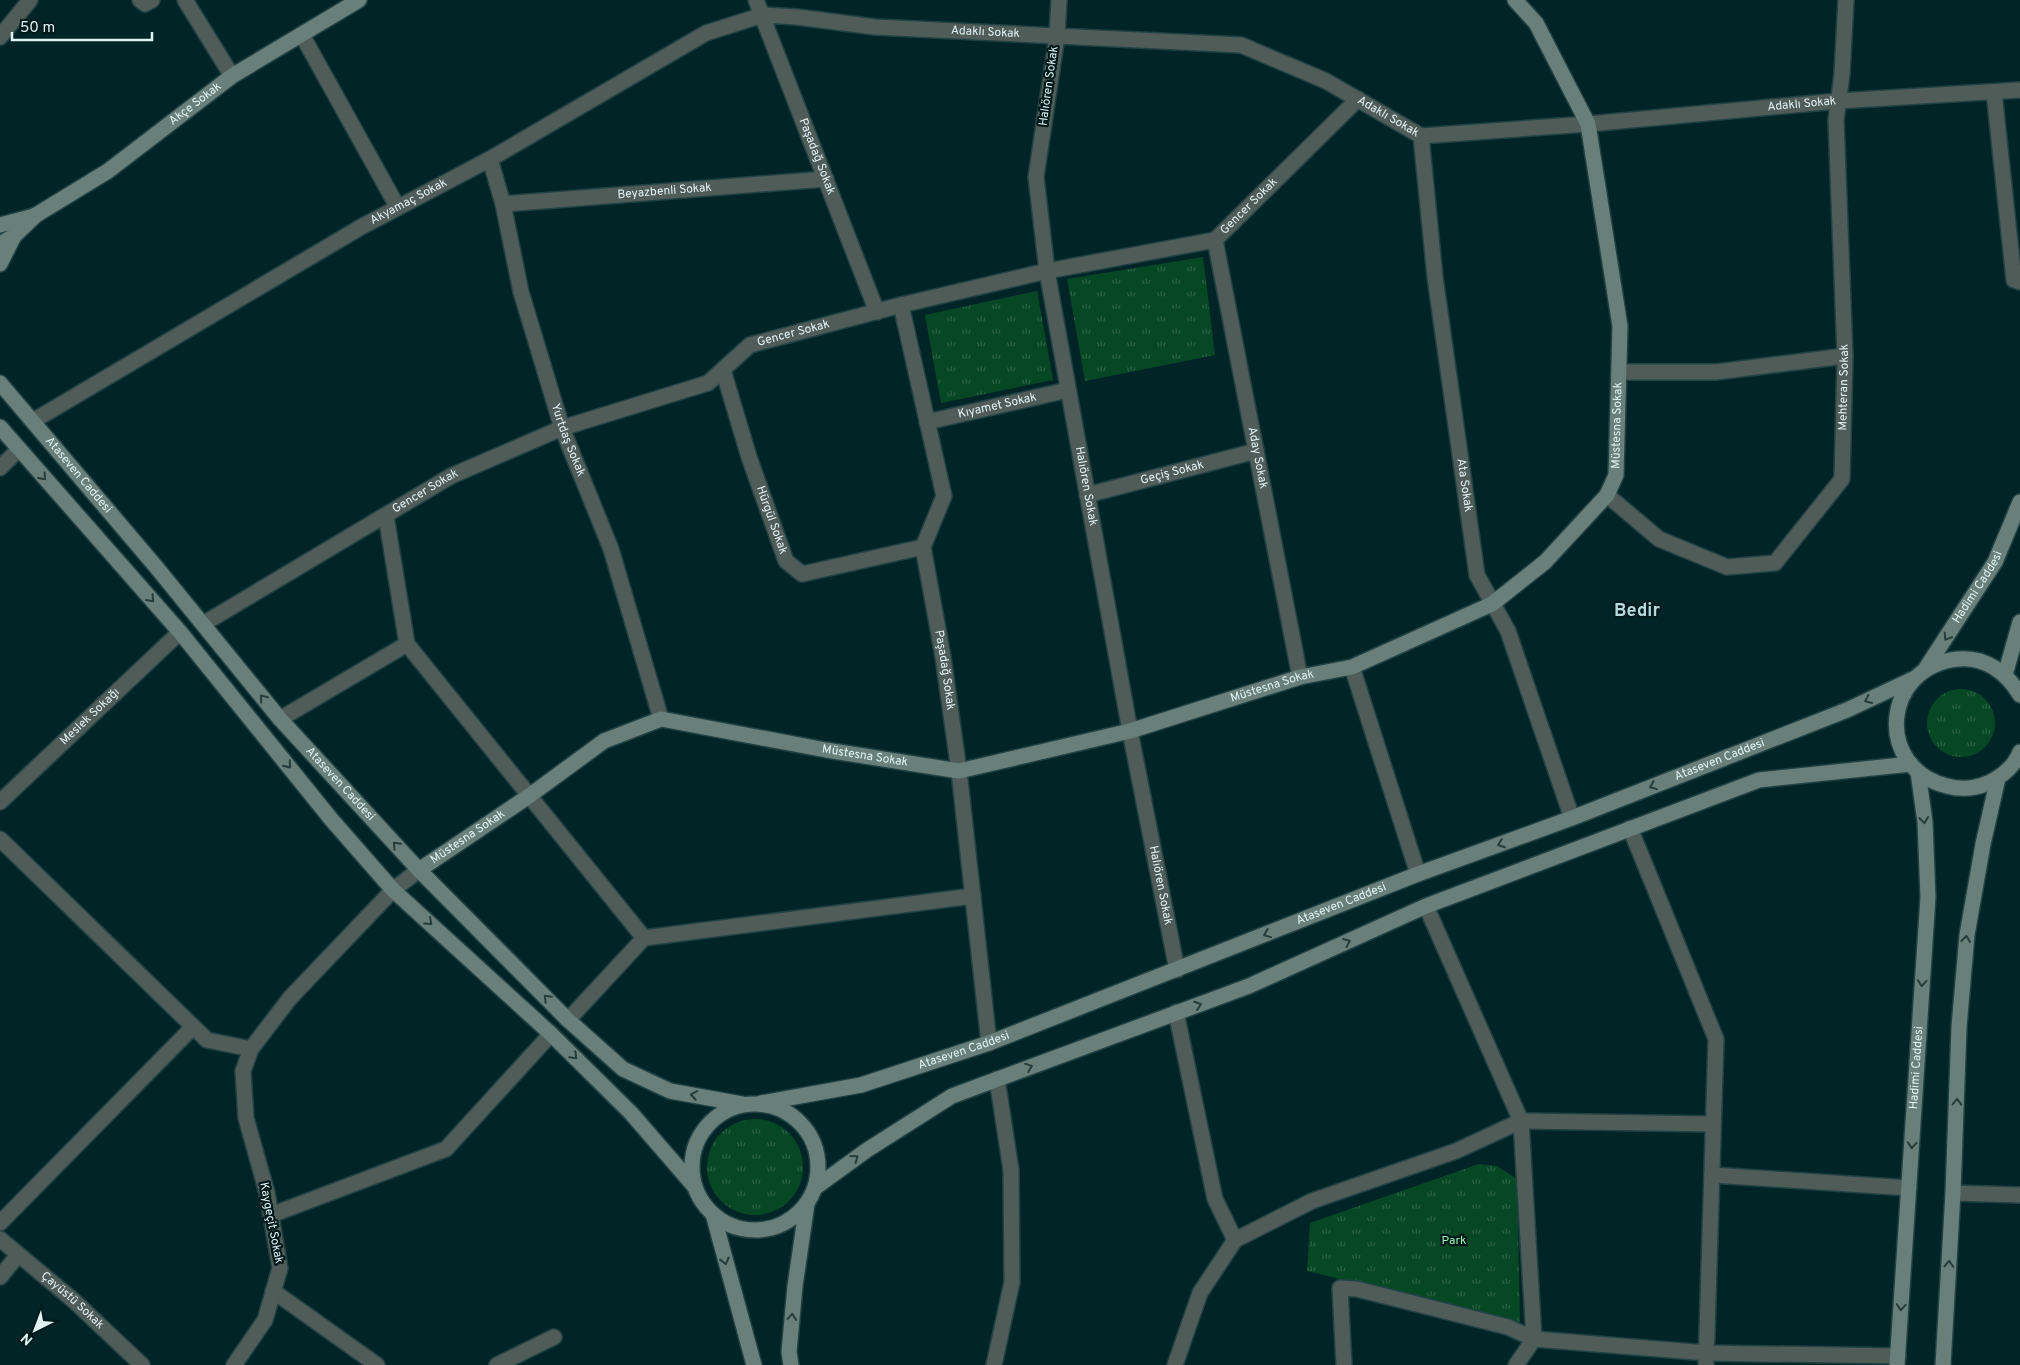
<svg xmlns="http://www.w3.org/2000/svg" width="2020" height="1365" viewBox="0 0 2020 1365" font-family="Overpass,sans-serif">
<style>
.grass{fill:url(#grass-tufts)}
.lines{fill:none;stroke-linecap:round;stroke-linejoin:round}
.street-casing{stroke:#204244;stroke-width:18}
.secondary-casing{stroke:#204244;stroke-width:18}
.street{stroke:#4f5c58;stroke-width:15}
.secondary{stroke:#697f79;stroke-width:15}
.oneway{stroke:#263d3d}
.labels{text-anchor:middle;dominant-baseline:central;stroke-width:4.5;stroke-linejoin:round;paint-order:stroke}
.street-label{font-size:12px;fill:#e0f3f4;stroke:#021a1c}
.park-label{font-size:12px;fill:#94f6b1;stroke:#021a1c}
.district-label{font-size:18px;font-weight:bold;fill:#b5dadc;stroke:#021a1c}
</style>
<defs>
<pattern id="grass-tufts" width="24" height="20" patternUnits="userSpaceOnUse" patternTransform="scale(1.25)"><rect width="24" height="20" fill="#074824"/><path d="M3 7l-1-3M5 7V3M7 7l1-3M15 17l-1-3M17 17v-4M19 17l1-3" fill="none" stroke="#2b6344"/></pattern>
</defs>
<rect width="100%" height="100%" fill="#012527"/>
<g class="grass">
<polygon points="1203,257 1215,355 1085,381 1067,279"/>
<polygon points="1037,291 1053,380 941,403 925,315"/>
<circle cx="1961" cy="723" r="34"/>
<circle cx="755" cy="1167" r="48"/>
<polygon points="1479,1164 1497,1166 1517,1179 1520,1323 1307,1271 1310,1223"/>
</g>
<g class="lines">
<g class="street-casing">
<g id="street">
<polyline points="140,0 145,4 152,0"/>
<polyline points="185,0 232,76"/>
<path id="s1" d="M756 0 877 312"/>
<path id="s2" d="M1059 0 1057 36 1036 177 1047 271 1130 731 1177 970"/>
<polyline points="302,35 397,206"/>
<polyline points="0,37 30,0"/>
<polyline points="1994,92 2014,280 2020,282"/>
<path id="s3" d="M1421 136 1435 277 1477 575 1508 631 1572 818"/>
<path id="s4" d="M490 159 503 204 521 292 562 428 611 549 661 719"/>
<path id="s5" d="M503 204 826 179"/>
<path id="s6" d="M1215 240 1300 677"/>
<path id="s7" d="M901 305 944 496 923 547 943 657 959 771 989 1043"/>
<path id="s8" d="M723 370 749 457 786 561 802 574 923 547"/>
<polyline points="1620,372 1716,372 1845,356"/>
<path id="s9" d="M33 421 361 227 490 159 706 33 763 15 797 17 875 27 1241 45 1326 81 1421 136 1588 124 1838 101 2020 90"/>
<path id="s10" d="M927 422 1068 390"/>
<polyline points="0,468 18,450"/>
<path id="s11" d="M1087 495 1256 451"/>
<path id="s12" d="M1607 495 1659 539 1727 567 1775 563 1842 479 1845 356 1836 120 1842 74 1846 0"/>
<polyline points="386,516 407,644 644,938 973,896"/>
<path id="s13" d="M203 624 451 476 562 428 708 383 750 345 901 305 1047 271 1215 240 1358 99"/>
<polyline points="1352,667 1418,874"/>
<polyline points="280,719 407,644"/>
<path id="s14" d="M0 802 180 632"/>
<polyline points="1630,828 1716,1039 1706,1365"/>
<polyline points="0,839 207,1040 251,1049"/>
<polyline points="1426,906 1521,1121 1534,1339 1516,1365"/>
<polyline points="1176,1012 1215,1199 1235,1240"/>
<polyline points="568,1020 644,938"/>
<polyline points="1712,1175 1909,1188"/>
<polyline points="1953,1193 2020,1195"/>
<polyline points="271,1215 446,1149 551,1034"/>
<polyline points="0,1223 193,1027"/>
<path id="s15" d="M0 1239 73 1300 142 1365"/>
<polyline points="0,1277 18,1255"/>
<polyline points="273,1291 377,1365"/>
<polyline points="234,1365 265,1320 280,1268 267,1193 246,1118 243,1071 251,1049 290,998 393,890 419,870"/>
<polyline points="497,1365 554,1337"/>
<polyline points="994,1365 1012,1282 1011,1170 997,1079"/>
<polyline points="1175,1365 1200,1293 1235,1240 1312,1201 1456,1151 1521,1121 1713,1124"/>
<polyline points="1344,1365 1340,1288 1357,1289 1508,1327 1534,1339 1707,1353 1898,1356"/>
</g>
</g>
<g class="secondary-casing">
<g id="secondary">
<polyline points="0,225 34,216"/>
<path id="s16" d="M0 244 14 236 36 215 108 171 232 76 359 0"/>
<polyline points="0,264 14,236"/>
<path id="s17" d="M0 383 157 568 280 719 419 870 568 1020 623 1069 670 1091 742 1104"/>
<polyline points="0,427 180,632 331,819 393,890 551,1034 631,1113 695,1187"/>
<path id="s18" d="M1926 668 1995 562 2020 502"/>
<polyline points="2005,675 2020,622"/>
<path d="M2020 695C2007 673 1985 656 1958 659 1882 667 1874 768 1947 786 1961 790 1974 789 1988 783 2001 777 2014 767 2020 752"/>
<path id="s19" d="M419 870 529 796 604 741 661 719 826 750 959 771 1130 731 1300 677 1352 667 1492 604 1545 562 1607 495 1616 475 1620 326 1588 124 1536 23 1515 0"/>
<path id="s20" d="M761 1103 861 1085 989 1043 1418 874 1572 818 1847 710 1913 679"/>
<circle cx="755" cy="1167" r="63"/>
<polyline points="816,1187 867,1150 952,1096 1249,986 1426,906 1759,780 1911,764"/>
<polyline points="713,1214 754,1365"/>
<polyline points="791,1365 789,1352 795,1286 807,1204"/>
<path id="s21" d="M1897 1365 1928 897 1925 822 1918 772"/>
<polyline points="1943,1365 1953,1193 1959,1027 1967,935 1983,844 1998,778"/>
</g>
</g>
<use href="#street" class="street"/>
<use href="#secondary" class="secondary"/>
</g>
<defs><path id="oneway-chevron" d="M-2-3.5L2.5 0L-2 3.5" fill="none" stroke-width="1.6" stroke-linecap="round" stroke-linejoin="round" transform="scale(1.25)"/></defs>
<g class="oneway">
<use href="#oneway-chevron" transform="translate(43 477) rotate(48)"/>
<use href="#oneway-chevron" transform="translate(151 599) rotate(48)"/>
<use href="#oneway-chevron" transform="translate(1947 637) rotate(123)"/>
<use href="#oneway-chevron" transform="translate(263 698) rotate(-129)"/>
<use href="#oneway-chevron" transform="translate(1868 700) rotate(155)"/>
<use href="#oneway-chevron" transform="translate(288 765) rotate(51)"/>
<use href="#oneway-chevron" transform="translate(1653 786) rotate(158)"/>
<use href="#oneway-chevron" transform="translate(1924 820) rotate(84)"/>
<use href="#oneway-chevron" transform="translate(1501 844) rotate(160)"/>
<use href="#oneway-chevron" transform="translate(396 845) rotate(-133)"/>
<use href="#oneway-chevron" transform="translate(429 922) rotate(42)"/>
<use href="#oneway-chevron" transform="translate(1267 934) rotate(158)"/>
<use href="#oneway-chevron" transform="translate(1966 939) rotate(-84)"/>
<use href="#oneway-chevron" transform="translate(1347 942) rotate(-24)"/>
<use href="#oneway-chevron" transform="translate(1922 983) rotate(94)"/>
<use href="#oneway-chevron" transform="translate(547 998) rotate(-135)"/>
<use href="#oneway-chevron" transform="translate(1198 1005) rotate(-20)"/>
<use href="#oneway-chevron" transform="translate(574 1056) rotate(45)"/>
<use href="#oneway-chevron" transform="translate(1029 1067) rotate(-21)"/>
<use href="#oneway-chevron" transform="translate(694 1095) rotate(-170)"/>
<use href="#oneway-chevron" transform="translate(1957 1102) rotate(-88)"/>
<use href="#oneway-chevron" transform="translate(1912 1145) rotate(94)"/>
<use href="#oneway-chevron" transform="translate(855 1158) rotate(-36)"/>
<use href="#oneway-chevron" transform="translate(725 1261) rotate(76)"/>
<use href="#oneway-chevron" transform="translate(1949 1264) rotate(-87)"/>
<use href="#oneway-chevron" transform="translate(1901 1307) rotate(94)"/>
<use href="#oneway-chevron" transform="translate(792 1317) rotate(-85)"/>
</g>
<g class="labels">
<g class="street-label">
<text stroke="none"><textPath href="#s9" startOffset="1060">Adaklı Sokak</textPath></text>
<text transform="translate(1049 86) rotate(-82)">Halıören Sokak</text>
<text stroke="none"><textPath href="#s16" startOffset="241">Akçe Sokak</textPath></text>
<text stroke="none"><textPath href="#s9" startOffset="1900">Adaklı Sokak</textPath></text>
<text stroke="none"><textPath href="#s9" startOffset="1480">Adaklı Sokak</textPath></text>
<text stroke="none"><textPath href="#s1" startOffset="168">Paşadağ Sokak</textPath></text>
<text stroke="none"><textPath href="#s5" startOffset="162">Beyazbenli Sokak</textPath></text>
<text stroke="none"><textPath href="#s9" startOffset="435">Akyamaç Sokak</textPath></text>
<text stroke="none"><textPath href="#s13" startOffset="1144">Gencer Sokak</textPath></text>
<text stroke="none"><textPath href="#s13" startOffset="664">Gencer Sokak</textPath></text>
<text stroke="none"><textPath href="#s12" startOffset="389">Mehteran Sokak</textPath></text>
<text stroke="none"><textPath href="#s10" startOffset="72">Kıyamet Sokak</textPath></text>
<text stroke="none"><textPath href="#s19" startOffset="1380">Müstesna Sokak</textPath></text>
<text stroke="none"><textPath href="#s4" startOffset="292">Yurtdaş Sokak</textPath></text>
<text stroke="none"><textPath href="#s6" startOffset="222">Aday Sokak</textPath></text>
<text stroke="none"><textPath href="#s11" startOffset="88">Geçiş Sokak</textPath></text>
<text stroke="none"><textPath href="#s17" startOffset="121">Ataseven Caddesi</textPath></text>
<text stroke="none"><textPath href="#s2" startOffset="492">Halıören Sokak</textPath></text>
<text stroke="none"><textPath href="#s3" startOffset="352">Ata Sokak</textPath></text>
<text stroke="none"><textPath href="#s13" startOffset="259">Gencer Sokak</textPath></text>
<text stroke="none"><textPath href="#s8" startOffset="158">Hürgül Sokak</textPath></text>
<text stroke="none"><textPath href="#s18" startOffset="96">Hadimi Caddesi</textPath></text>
<text stroke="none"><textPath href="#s7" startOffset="376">Paşadağ Sokak</textPath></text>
<text stroke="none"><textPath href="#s19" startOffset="914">Müstesna Sokak</textPath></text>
<text stroke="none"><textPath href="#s14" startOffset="124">Meslek Sokağı</textPath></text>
<text stroke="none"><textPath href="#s19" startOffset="494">Müstesna Sokak</textPath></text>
<text stroke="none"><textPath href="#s20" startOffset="1020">Ataseven Caddesi</textPath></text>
<text stroke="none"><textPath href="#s17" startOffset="526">Ataseven Caddesi</textPath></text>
<text stroke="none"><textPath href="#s19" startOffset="59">Müstesna Sokak</textPath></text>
<text stroke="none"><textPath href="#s2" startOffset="898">Halıören Sokak</textPath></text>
<text stroke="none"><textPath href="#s20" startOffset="615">Ataseven Caddesi</textPath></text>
<text stroke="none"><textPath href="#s20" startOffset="210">Ataseven Caddesi</textPath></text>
<text stroke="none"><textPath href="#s21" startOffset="298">Hadimi Caddesi</textPath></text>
<text transform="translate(271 1223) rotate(79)">Kaygeçit Sokak</text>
<text stroke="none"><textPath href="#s15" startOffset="95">Çayüstü Sokak</textPath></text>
</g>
<g class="park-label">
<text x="1454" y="1241">Park</text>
</g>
<g class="district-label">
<text x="1637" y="611">Bedir</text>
</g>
</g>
<g transform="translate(35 1330) rotate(222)" stroke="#021a1c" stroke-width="4" paint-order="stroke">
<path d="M0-4L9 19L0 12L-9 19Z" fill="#e0f3f4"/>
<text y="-8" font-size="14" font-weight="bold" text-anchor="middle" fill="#e0f3f4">N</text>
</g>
<path d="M12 32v8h140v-8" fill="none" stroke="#e0f3f4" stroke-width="2.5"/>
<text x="20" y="32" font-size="15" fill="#e0f3f4" stroke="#021a1c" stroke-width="4" paint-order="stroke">50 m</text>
</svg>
